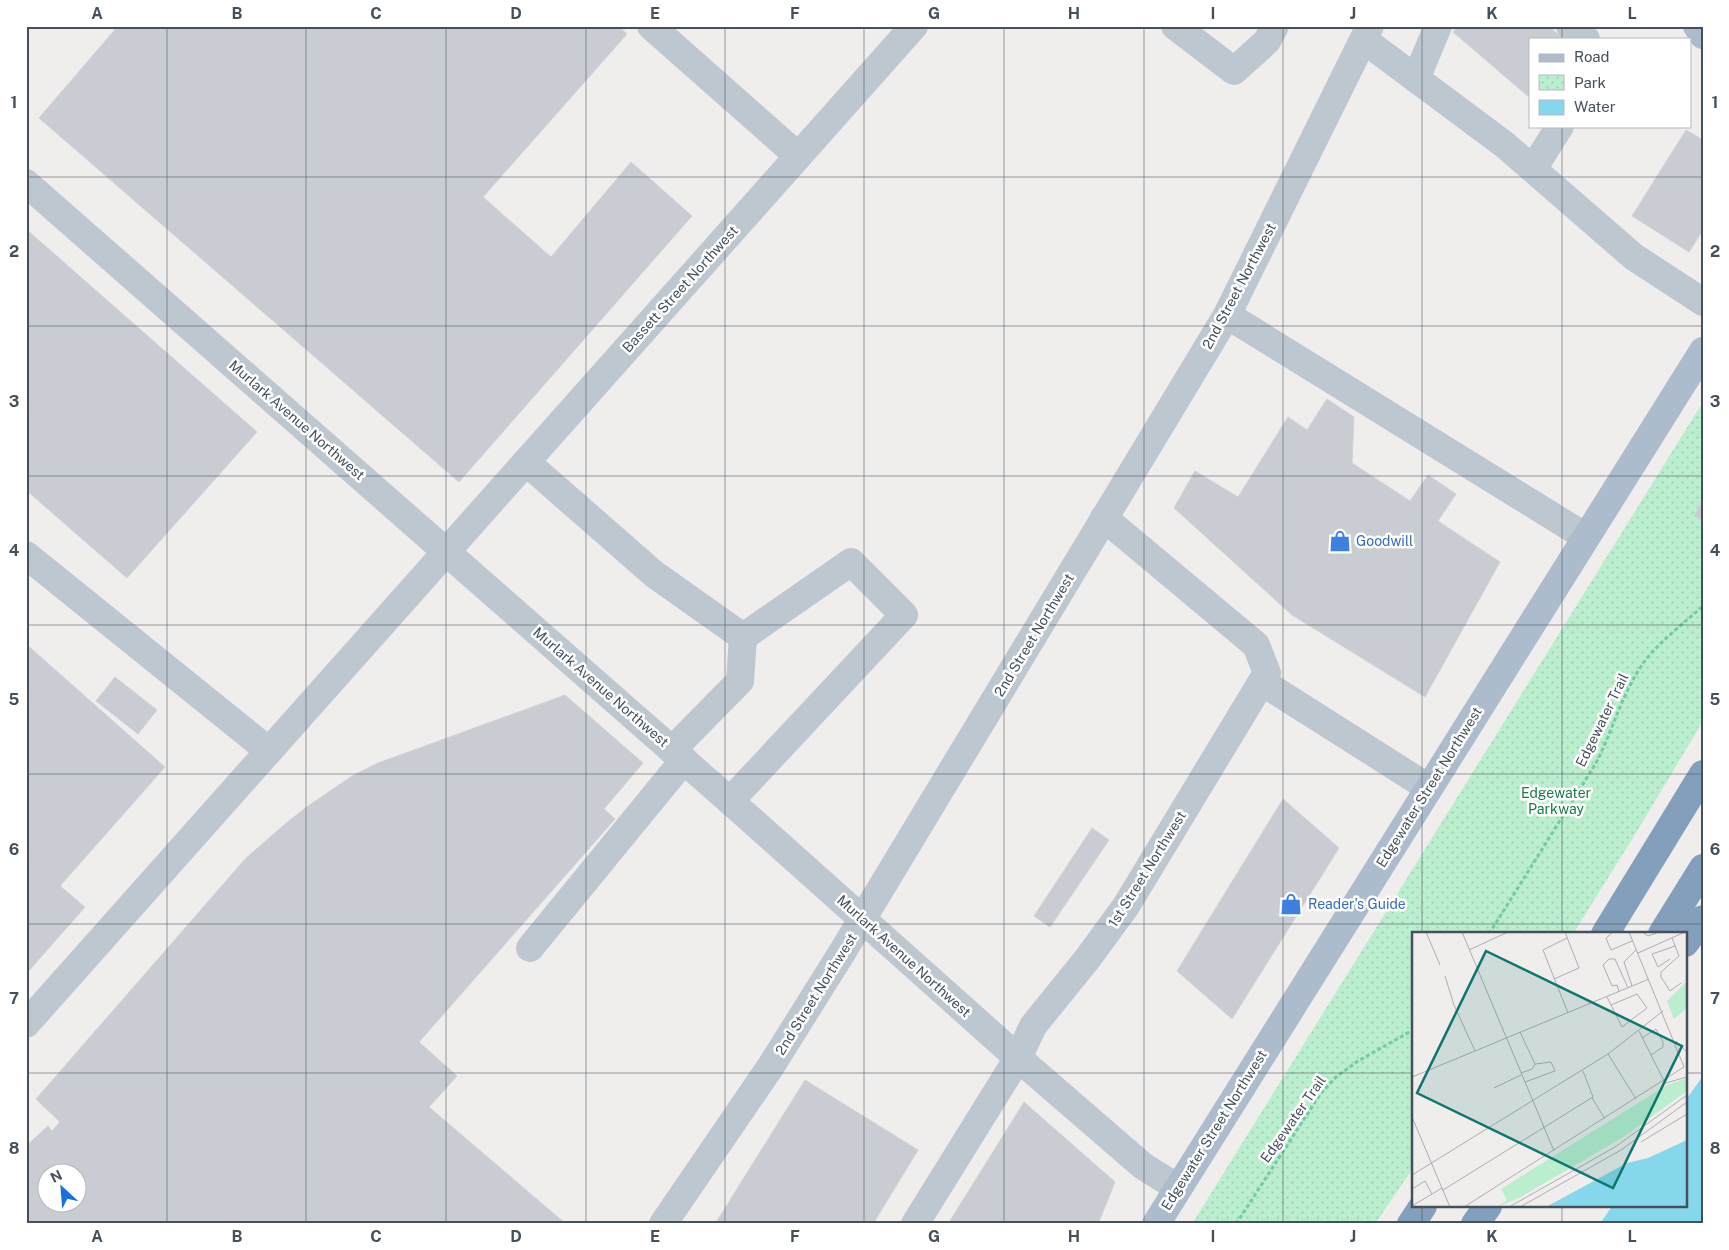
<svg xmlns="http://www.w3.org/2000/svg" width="1729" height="1250" viewBox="0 0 1729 1250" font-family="'Public Sans',sans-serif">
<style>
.park{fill:url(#park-dots)}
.water{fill:#87d7ec}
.building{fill:#c9ccd2;stroke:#d1d3d9;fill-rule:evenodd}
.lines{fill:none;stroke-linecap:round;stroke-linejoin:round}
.path{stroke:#72cca0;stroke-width:3;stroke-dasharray:4 2.5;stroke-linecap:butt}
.minor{stroke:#bdc7cf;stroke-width:28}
.major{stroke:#acbccc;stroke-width:28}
.highway{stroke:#849fbc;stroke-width:28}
.grid{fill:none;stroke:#45505a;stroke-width:1;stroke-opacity:0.55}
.labels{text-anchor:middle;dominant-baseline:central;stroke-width:5;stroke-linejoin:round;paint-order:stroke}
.street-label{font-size:14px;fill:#45505a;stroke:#fff}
.shop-label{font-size:14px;fill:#366cbe;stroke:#fff;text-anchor:start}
.park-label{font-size:14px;fill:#167b49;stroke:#fff}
.inset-road{fill:none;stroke:#acaeb2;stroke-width:1}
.view{fill:#0f766e;fill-opacity:0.15;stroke:#0f766e;stroke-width:2.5}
.inset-edge{fill:none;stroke:#45505a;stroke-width:2.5}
.neatline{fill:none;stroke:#45505a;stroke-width:2}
.grid-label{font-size:16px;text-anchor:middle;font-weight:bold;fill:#45505a}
</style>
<defs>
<pattern id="park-dots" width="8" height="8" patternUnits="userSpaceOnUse" patternTransform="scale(1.25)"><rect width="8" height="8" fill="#baeece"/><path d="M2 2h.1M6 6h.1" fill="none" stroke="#a1ceb3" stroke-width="1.8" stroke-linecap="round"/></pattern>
</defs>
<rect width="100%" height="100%" fill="#f0eded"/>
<polygon class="park" points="1703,402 1703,721 1634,836 1573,934 1413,934 1413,1168 1375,1224 1192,1224"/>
<polygon class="water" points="1703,1076 1703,1224 1600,1224 1612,1206 1685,1206 1685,1101"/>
<g class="building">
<polygon points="118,26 618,26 627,34 483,197 551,257 631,162 692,216 459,482 39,118"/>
<polygon points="1458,26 1549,26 1563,39 1530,39 1530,98 1453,32"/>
<polygon points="1686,130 1703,140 1703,230 1689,252 1632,216"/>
<polygon points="26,229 257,432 127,578 26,490"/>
<polygon points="1327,399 1354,417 1352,463 1410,501 1428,475 1456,494 1438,521 1500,562 1425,697 1292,615 1174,508 1195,471 1238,497 1288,417 1307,430"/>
<polygon points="1703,500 1703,521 1694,516"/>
<polygon points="26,644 165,767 60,886 85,907 26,974"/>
<polygon points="115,677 157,710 138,734 96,701"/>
<path d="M565 695 643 763 604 809 615 819 419 1042 457 1076 429 1107 566 1224H26V1146L48 1126 52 1131 60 1122 36 1099 246 858 285 824 308 806 352 776 378 763ZM48 1172H78V1202H48Z"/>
<polygon points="1283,799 1339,848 1232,1019 1177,971"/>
<polygon points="1092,828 1109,840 1050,927 1034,916"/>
<polygon points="805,1080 918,1150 873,1224 715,1224"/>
<polygon points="1024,1102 1115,1182 1098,1224 948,1224"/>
</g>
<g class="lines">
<g class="path">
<path d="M1489 934 1596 763C1613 730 1622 693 1644 662 1660 641 1683 624 1703 606"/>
<polyline points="1236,1224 1321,1093 1336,1077 1358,1061 1413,1030"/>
</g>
<g class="minor">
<polyline points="651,26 798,156"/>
<polyline points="1175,26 1234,71 1267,41 1275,26"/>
<polyline points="1570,26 1586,39"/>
<polyline points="1364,40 1505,145 1634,257 1703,302"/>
<polyline points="1416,79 1438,26"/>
<polyline points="1533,169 1560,126"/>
<polyline points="26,183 730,801 1018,1058 1143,1166 1178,1188"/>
<polyline points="1227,315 1586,537"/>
<polyline points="526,462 654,574 743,637 740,681 672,750"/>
<polyline points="26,555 269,751"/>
<polyline points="1262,682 1429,788"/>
<polyline points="730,801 904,615 851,562 743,637"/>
<polyline points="530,948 684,760"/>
<polyline points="26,1024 914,26"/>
<polyline points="663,1224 771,1066 843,951 1227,315 1370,26"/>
<polyline points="915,1224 1018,1058 1033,1026 1088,958 1126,906 1267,673 1256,645 1104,518"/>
</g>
<g class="major">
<polyline points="1697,26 1703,35"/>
<polyline points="1156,1224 1703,351"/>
</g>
<g class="highway">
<polyline points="1605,934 1703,774"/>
<polyline points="1662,934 1703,868"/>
<polyline points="1685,943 1703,919"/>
<polyline points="1411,1224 1423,1206"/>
<polyline points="1475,1224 1488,1206"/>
</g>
</g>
<path class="grid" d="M167 26V1224M306 26V1224M446 26V1224M586 26V1224M725 26V1224M864 26V1224M1004 26V1224M1144 26V1224M1283 26V1224M1422 26V934M1562 26V39M1562 126V934M26 177H1703M26 326H1703M26 476H1703M26 625H1703M26 774H1703M26 924H1703M26 1073H1413M1685 1073H1703M1422 1206V1224M1562 1206V1224"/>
<defs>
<g id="shop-bare" transform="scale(1.725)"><path d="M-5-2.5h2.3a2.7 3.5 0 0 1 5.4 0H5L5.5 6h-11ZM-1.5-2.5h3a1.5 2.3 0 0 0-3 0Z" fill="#3f7fe0" stroke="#fff" stroke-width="2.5" paint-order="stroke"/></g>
</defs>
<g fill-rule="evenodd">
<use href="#shop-bare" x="1340" y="541"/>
<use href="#shop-bare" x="1291" y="904"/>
</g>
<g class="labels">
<g class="street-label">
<text transform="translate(1239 286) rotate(-62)">2nd Street Northwest</text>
<text transform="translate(680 289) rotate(-48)">Bassett Street Northwest</text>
<text transform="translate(297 420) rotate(41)">Murlark Avenue Northwest</text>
<text transform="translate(1034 635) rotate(-59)">2nd Street Northwest</text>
<text transform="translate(601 687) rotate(41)">Murlark Avenue Northwest</text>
<text transform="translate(1602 720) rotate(-64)">Edgewater Trail</text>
<text transform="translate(1429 787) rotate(-58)">Edgewater Street Northwest</text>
<text transform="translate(1147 869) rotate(-58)">1st Street Northwest</text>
<text transform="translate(904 956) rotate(42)">Murlark Avenue Northwest</text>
<text transform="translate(816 994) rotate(-58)">2nd Street Northwest</text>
<text transform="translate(1293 1119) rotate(-55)">Edgewater Trail</text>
<text transform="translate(1214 1130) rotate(-58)">Edgewater Street Northwest</text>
</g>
<g class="shop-label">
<text x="1356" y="541">Goodwill</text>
<text x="1308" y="904">Reader's Guide</text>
</g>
<g class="park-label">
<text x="1556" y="793">Edgewater<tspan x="1556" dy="16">Parkway</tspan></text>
</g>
</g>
<g transform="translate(1412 932)">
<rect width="275" height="275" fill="#f0eded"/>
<path d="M275 49V76L262 87 255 69ZM275 146V159L213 204 107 266 85 275 95 268 89 257 255 153Z" fill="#baeece"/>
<path d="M275 208V275H134L215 231 236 226Z" fill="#87d7ec"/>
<path class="inset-road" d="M14 0 28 33M50 0 142 219M201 0 194 6 199 18 220 9M230 0 236 4 247 0M155 6 131 18 156 81M260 6 267 24 249 40V45L258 59 269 51M57 18 96 0M226 21 273 0M258 27 246 35 240 22 263 14M33 44 42 73 63 119M142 47 167 36 153 0M220 54 212 30 224 18M207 59 205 53 200 54 191 33 197 27H203L216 56M195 65 210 95 235 76 225 62 199 73M227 99 252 149M108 100 123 132 120 137 109 141M230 106 244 97 251 110V115L239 123M264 109 275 120M196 122 224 167M0 145 237 47M113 150 143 139 139 130 123 132M250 152 275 145M82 156 109 143M180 166 193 187M0 185 38 275M229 210 275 182M0 243 196 122 251 79M0 257 13 249 20 262M31 258 181 165 171 139M0 274 30 256M52 275 272 135 217 0M97 275 203 215 275 163M108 275 209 218 275 170"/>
<path class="view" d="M74 19 270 114 201 256 5 161Z"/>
<rect width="275" height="275" class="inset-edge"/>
</g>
<rect width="1729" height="1250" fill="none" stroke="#ffffff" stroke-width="55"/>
<rect x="1529" y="38" width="162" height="90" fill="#ffffff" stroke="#b5b9bd"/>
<rect x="1539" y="54" width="25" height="8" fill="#acbccc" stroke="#b5b9bd"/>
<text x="1574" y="62" font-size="15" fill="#45505a">Road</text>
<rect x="1539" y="75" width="25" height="15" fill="url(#park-dots)" stroke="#b5b9bd"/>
<text x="1574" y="88" font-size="15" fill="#45505a">Park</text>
<rect x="1539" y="100" width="25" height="15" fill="#87d7ec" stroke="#b5b9bd"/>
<text x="1574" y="112" font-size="15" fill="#45505a">Water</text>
<g transform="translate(62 1188) rotate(334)"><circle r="24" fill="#ffffff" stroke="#b5b9bd"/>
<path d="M0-4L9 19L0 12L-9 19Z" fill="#186fde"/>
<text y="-8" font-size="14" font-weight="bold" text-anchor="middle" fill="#45505a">N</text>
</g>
<rect x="28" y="28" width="1674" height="1194" class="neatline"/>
<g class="grid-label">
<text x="97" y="19">A</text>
<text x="237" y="19">B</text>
<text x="376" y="19">C</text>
<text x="516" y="19">D</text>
<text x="655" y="19">E</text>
<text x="795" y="19">F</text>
<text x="934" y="19">G</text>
<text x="1074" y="19">H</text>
<text x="1213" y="19">I</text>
<text x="1353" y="19">J</text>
<text x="1492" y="19">K</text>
<text x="1632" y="19">L</text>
<text x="14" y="108">1</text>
<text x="1715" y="108">1</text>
<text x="14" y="257">2</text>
<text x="1715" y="257">2</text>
<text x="14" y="407">3</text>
<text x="1715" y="407">3</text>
<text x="14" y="556">4</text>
<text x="1715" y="556">4</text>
<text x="14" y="705">5</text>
<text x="1715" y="705">5</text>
<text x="14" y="855">6</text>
<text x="1715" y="855">6</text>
<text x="14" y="1004">7</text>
<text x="1715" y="1004">7</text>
<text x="14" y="1154">8</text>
<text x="1715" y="1154">8</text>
<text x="97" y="1242">A</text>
<text x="237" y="1242">B</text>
<text x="376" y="1242">C</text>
<text x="516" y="1242">D</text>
<text x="655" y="1242">E</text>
<text x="795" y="1242">F</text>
<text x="934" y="1242">G</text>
<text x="1074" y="1242">H</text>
<text x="1213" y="1242">I</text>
<text x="1353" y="1242">J</text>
<text x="1492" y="1242">K</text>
<text x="1632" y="1242">L</text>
</g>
</svg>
